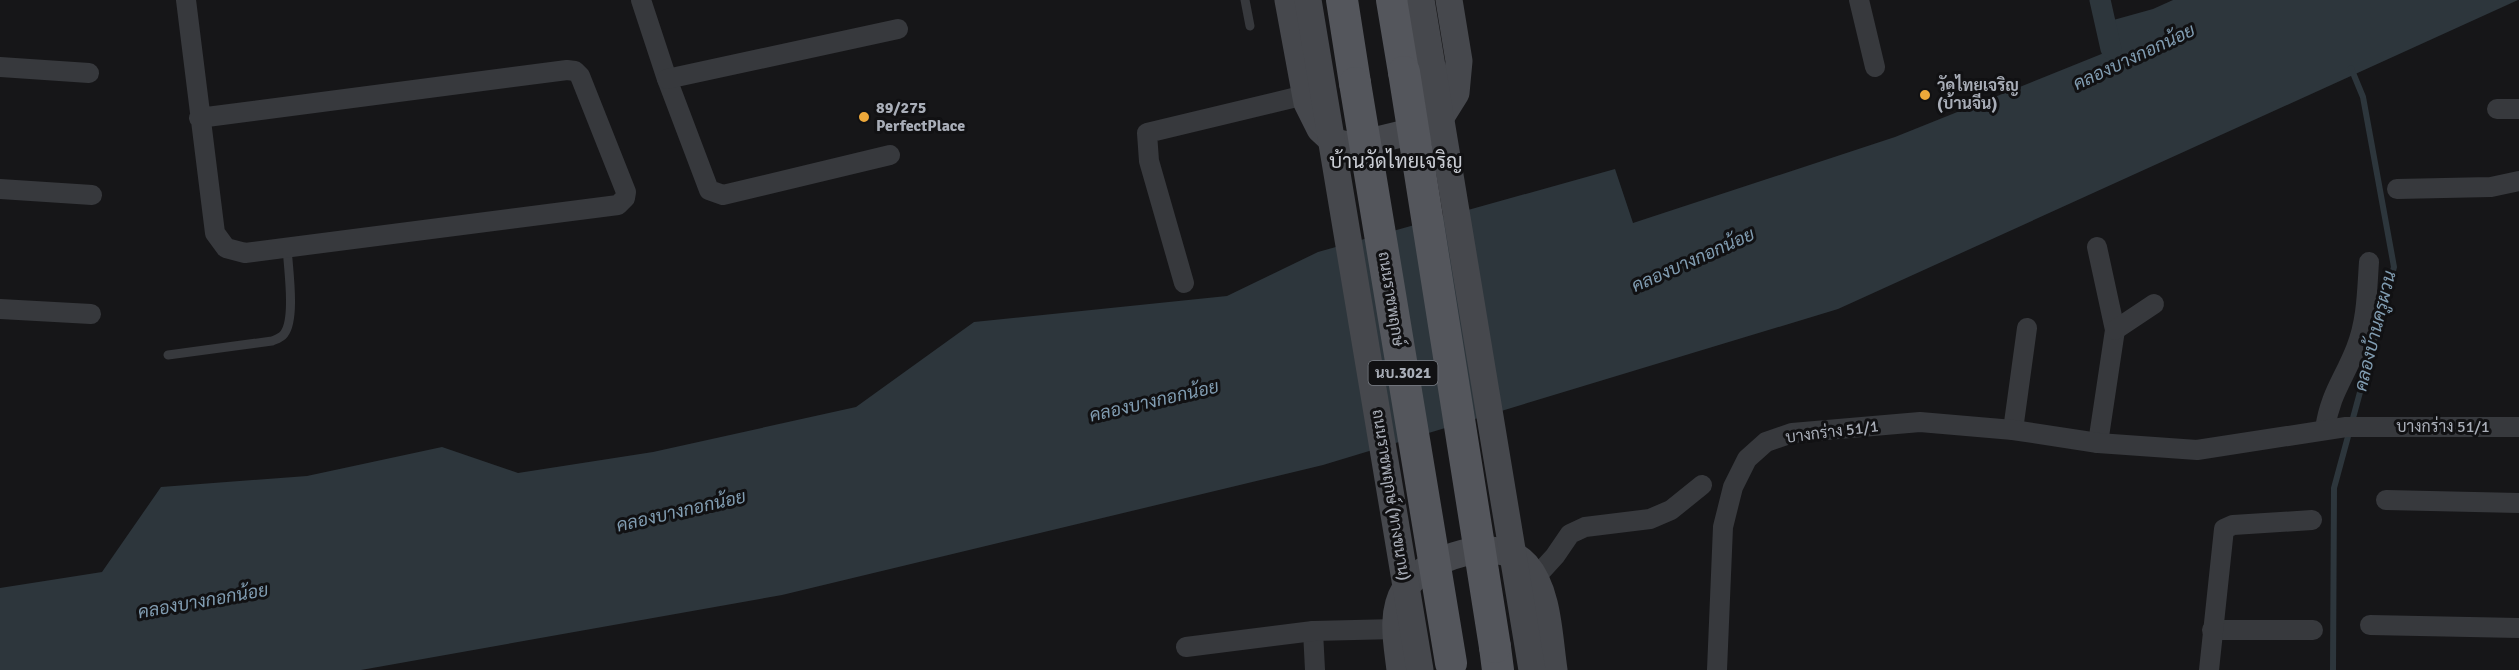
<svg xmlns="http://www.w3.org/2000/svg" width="2519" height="670" viewBox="0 0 2519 670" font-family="Signika,Sarabun,sans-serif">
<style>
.water{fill:#2d363c}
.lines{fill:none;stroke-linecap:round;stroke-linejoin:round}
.stream{stroke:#2d363c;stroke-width:6}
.canal{stroke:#2d363c;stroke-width:21}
.lane{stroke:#37393d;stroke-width:9}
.street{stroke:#37393d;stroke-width:20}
.secondary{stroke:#46484d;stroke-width:27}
.primary{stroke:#54565c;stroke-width:32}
.secondary-bridge{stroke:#46484d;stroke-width:27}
.primary-bridge{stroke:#54565c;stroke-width:32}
.poi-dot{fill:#eda83a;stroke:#111113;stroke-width:2}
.labels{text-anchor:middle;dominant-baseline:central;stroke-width:6;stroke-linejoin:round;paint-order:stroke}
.shield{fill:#111113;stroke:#7b7f86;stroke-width:1.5}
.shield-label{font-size:15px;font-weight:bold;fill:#a9aeb8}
.poi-label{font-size:16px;font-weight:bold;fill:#a9aeb8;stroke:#111113;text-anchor:start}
.street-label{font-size:16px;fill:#a9aeb8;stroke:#111113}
.water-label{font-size:18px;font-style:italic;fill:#819db2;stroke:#111113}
.quarter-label{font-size:20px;fill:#cacdd4;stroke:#111113}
</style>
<rect width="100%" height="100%" fill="#161618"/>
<polygon class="water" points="2173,0 2518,0 1838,309 1323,465 782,595 361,670 0,670 0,588 102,572 161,487 307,476 442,447 518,473 653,452 856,407 974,322 1227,296 1318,252 1615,169 1633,223 1895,137 2104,53 2099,24 2153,9"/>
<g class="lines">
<polyline class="stream" points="2333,670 2334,488 2394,267 2363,97 2351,68"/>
<polyline class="canal" points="2100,0 2111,49"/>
<g class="lane">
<polyline points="1245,0 1250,26"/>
<path d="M168 355 272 341C277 339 281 338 284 334 296 319 288 267 287 247"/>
</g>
<g class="street">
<polyline points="186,0 215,233 226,248 245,253 618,205 625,198 626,192 580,76 575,71 567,70 199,118"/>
<polyline points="641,0 667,79 709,190 723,195 890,155"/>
<polyline points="1859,0 1875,67"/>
<polyline points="0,67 89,73"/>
<polyline points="667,79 898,29"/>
<polyline points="2497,109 2519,109"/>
<polyline points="0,189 92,195"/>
<polyline points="2397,189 2491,187 2519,181"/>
<polyline points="2097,247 2115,330 2098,443"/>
<polyline points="1184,283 1149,161 1147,133 1305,95"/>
<polyline points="0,309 91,314"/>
<polyline points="2115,330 2154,304"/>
<path d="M2325 429C2330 394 2344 379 2356 348 2367 321 2367 290 2369 262"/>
<polyline points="2013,430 2027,328"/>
<polyline points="2386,500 2519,503"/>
<polyline points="1534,579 1555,556 1570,534 1585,527 1650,519 1671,510 1702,485"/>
<polyline points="2370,625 2519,628"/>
<polyline points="2212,630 2313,630"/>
<polyline points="1313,631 1315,670"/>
<polyline points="1186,647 1313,631 1396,629"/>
<polyline points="1717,670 1723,527 1733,487 1747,459 1766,442 1792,433 1920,422 2013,430 2098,443 2197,450 2346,427 2519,427"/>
<polyline points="2209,670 2224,529 2233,525 2312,520"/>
</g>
<g class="secondary">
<polyline points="1288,0 1307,103 1320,129 1334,142 1352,146 1422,129 1441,117 1456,93 1459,61 1449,0"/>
<path d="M1400 670C1397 644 1390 613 1405 589 1424 558 1498 533 1526 565 1549 591 1549 638 1554 670"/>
</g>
<g class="primary">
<polyline points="1342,0 1355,83"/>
<polyline points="1392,0 1404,72"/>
<polyline points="1495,647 1498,670"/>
</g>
<g class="secondary-bridge">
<polyline points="1308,0 1420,670"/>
<polyline points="1421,0 1532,670"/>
</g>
<g class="primary-bridge">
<polyline points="1404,72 1495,647"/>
<polyline points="1355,83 1451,663"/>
</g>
</g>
<g class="poi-dot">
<circle cx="1925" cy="95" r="6"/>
<circle cx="864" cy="117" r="6"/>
</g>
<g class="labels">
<rect class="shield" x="1368.5" y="361" width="69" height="24" rx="4.5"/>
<g class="shield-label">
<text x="1403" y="373">นบ.3021</text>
</g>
<g class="poi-label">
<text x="1937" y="86">วัดไทยเจริญ<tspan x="1937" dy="18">(บ้านจีน)</tspan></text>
<text x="876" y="108">89/275<tspan x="876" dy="18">PerfectPlace</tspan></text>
</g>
<g class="street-label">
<text transform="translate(1391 299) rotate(81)">ถนนราชพฤกษ์</text>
<text x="2443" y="427">บางกร่าง 51/1</text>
<text transform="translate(1832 432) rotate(-7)">บางกร่าง 51/1</text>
<text transform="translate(1391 495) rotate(81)">ถนนราชพฤกษ์ (ทางขนาน)</text>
</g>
<g class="water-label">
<text transform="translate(2134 57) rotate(-25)">คลองบางกอกน้อย</text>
<text transform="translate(1693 260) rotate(-24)">คลองบางกอกน้อย</text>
<text transform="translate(2375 331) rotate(-76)">คลองบ้านครูผวน</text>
<text transform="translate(1154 401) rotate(-13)">คลองบางกอกน้อย</text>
<text transform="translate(681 511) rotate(-13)">คลองบางกอกน้อย</text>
<text transform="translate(203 601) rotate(-10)">คลองบางกอกน้อย</text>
</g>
<g class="quarter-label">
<text x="1396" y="161">บ้านวัดไทยเจริญ</text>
</g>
</g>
</svg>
